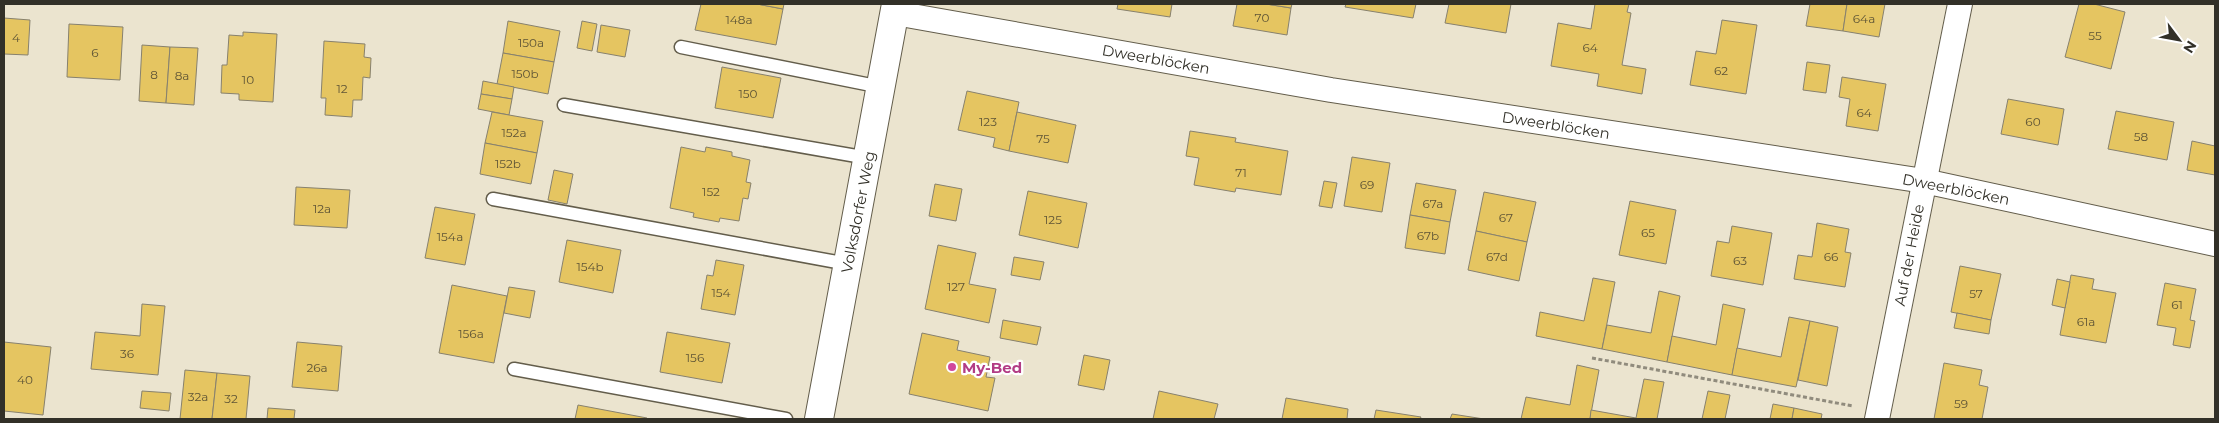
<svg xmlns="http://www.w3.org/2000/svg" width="2219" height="423" viewBox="0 0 2219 423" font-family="Montserrat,sans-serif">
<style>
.building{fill:#e5c561;stroke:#87816e}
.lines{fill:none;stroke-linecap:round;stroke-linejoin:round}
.service-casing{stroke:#635d4b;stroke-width:15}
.minor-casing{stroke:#635d4b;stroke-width:26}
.tertiary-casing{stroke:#635d4b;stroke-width:30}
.path{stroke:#908b7d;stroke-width:3;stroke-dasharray:4 2.5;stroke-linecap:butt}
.service{stroke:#fff;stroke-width:12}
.minor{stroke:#fff;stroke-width:24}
.tertiary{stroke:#fff;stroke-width:28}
.hotel-dot{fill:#d1479c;stroke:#fff;stroke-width:2}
.labels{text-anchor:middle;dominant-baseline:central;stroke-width:4.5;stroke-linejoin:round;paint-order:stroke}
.number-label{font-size:12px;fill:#5f5536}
.street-label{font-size:15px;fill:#323028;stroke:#fff}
.hotel-label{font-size:15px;font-weight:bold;fill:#b23c85;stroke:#fff;text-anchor:start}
</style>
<rect width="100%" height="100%" fill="#ebe4cf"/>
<g class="building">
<polygon points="701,4 757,4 783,9 776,45 695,30"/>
<polygon points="757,4 784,4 783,9"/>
<polygon points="1118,4 1172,4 1170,17 1117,9"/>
<polygon points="1237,4 1266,4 1291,8 1287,35 1233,26"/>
<polygon points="1266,4 1292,4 1291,8"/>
<polygon points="1346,4 1416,4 1413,18 1345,7"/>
<polygon points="1449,4 1511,4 1506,33 1445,23"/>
<polygon points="1595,4 1629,4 1627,12 1631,13 1622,65 1646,69 1642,94 1597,86 1599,74 1551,66 1558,23 1591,29"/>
<polygon points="1810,4 1847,4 1843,31 1806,26"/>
<polygon points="1847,4 1885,4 1879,37 1843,31"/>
<polygon points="2079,4 2094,4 2125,12 2111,69 2065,57"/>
<polygon points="4,18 30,20 28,55 4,54"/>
<polygon points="1722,20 1757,25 1746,94 1690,85 1696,51 1716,54"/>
<polygon points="508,21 560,31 554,62 503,53"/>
<polygon points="582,21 597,24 592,51 577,48"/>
<polygon points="69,24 123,27 120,80 67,77"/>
<polygon points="601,25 630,30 625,57 597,52"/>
<polygon points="243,32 277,34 273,102 239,100 239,94 221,93 222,65 227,65 229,35 243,36"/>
<polygon points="324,41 365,44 364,57 371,58 370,78 363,77 362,100 353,100 352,117 325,115 326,98 321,98"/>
<polygon points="142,45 170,47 166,103 139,101"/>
<polygon points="170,47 198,48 194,105 166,103"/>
<polygon points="503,53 554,62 548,94 497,84"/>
<polygon points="1807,62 1830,65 1826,93 1803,90"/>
<polygon points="722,67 781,78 773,118 715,108"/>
<polygon points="1842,77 1886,84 1878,131 1846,126 1850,99 1839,97"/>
<polygon points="483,81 514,87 512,99 481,94"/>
<polygon points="967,91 1019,102 1009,151 993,147 995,138 958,130"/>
<polygon points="481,94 512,99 509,115 478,109"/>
<polygon points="2008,99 2064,109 2058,145 2001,134"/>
<polygon points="2116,111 2174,122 2167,160 2108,149"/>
<polygon points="492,112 543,121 537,153 485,143"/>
<polygon points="1017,112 1076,125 1068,163 1009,151"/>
<polygon points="1190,131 1236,138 1235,142 1288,151 1281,195 1236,188 1235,192 1194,185 1199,158 1186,156"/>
<polygon points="2192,141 2215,146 2215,143 2215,175 2187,170"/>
<polygon points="485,143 537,153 531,184 480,174"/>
<polygon points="681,147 705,152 706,147 732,152 732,156 750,160 746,182 751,183 748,199 743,198 739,221 720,218 719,222 693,217 694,213 670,208"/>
<polygon points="1352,157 1390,163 1382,212 1344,206"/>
<polygon points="554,170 573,174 567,204 548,200"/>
<polygon points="1324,181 1337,183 1332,208 1319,206"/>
<polygon points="1416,183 1456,190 1450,222 1410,215"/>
<polygon points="935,184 962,189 956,221 929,216"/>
<polygon points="296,187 350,190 347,228 294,225"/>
<polygon points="1028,191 1087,203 1078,248 1019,235"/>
<polygon points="1484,192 1536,202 1527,242 1476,231"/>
<polygon points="1630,201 1676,210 1666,264 1619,255"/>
<polygon points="435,207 475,214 465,265 425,258"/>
<polygon points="1410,215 1450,222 1445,254 1405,248"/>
<polygon points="1817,223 1849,229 1845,252 1851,253 1845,287 1794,279 1798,255 1812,257"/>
<polygon points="1732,226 1772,233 1763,285 1711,276 1717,241 1729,243"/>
<polygon points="1476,231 1527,242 1519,281 1468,270"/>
<polygon points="567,240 621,250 613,293 559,282"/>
<polygon points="938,245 976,253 969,284 996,289 989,323 925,309"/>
<polygon points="1014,257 1044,262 1040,280 1011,275"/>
<polygon points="716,260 744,265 735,315 701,309 707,275 713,276"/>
<polygon points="1960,266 2001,274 1991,320 1951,312"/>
<polygon points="2071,275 2094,279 2092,289 2116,293 2106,343 2060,335"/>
<polygon points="1593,278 1615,282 1602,349 1536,336 1540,312 1584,321"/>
<polygon points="2057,279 2070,282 2065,308 2052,305"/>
<polygon points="2165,283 2196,289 2190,320 2195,321 2190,348 2173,345 2176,328 2157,325"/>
<polygon points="452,285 507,296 494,363 439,353"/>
<polygon points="509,287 535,291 530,318 504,313"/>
<polygon points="1659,291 1680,296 1667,362 1602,349 1607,325 1651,333"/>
<polygon points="142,304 165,306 158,375 91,369 95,332 140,336"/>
<polygon points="1723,304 1745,309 1732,375 1667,362 1672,336 1716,345"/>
<polygon points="1957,313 1991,320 1989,334 1954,328"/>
<polygon points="1789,317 1810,321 1796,387 1732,375 1737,348 1781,357"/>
<polygon points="1003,320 1041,327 1037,345 1000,338"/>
<polygon points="1810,321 1838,327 1827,386 1798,380"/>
<polygon points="667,332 730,343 722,383 660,372"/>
<polygon points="922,333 959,341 957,350 990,357 986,377 995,378 988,411 909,394"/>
<polygon points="4,342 51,347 43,415 4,411"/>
<polygon points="297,342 342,346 338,391 292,387"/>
<polygon points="1084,355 1110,360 1104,390 1078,385"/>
<polygon points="1944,363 1982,370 1979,385 1988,387 1982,419 1934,419"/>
<polygon points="1577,365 1599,370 1590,419 1521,419 1526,397 1570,405"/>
<polygon points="185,370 217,373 212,419 180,419"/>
<polygon points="217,373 250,376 246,419 212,419"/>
<polygon points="1644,379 1664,382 1657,419 1590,419 1591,410 1636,418"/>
<polygon points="142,391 171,393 169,411 140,408"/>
<polygon points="1159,391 1218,404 1214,419 1153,419"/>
<polygon points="1708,391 1730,395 1725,419 1702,419"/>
<polygon points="1286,398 1348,409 1347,419 1282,419"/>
<polygon points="1773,404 1794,408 1792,419 1770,419"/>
<polygon points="578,405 647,418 647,419 575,419"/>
<polygon points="268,408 295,410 294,419 267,419"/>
<polygon points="1794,408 1822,414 1821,419 1792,419"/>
<polygon points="1376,410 1421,417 1420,419 1374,419"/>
<polygon points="1452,414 1484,419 1450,419"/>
</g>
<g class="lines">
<g class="service-casing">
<g id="service">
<polyline points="681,47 881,87"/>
<polyline points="564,105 868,158"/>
<polyline points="493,199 848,264"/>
<polyline points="514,369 786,419"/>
</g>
</g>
<g class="minor-casing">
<g id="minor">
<polyline points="895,13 1331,90 1924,181 2215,244"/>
<polyline points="1877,419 1960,4"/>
</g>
</g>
<g class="tertiary-casing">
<polyline id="tertiary" points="819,419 896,4"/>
</g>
<polyline class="path" points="1592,358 1853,406"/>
<use href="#service" class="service"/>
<use href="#minor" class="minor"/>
<use href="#tertiary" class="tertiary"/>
</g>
<circle class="hotel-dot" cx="952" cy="367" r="5"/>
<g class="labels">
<g class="number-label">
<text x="1262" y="17">70</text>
<text x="1864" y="18">64a</text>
<text x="739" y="19">148a</text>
<text x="2095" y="35">55</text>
<text x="16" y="37">4</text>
<text x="531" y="42">150a</text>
<text x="1590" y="47">64</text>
<text x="95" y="52">6</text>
<text x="1721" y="70">62</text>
<text x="525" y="73">150b</text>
<text x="154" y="74">8</text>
<text x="182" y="75">8a</text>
<text x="248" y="79">10</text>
<text x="342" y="88">12</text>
<text x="748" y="93">150</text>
<text x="1864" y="112">64</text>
<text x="988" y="121">123</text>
<text x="2033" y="121">60</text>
<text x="514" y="132">152a</text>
<text x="2141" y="136">58</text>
<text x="1043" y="138">75</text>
<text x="508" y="163">152b</text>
<text x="1241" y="172">71</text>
<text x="1367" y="184">69</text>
<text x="711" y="191">152</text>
<text x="1433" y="203">67a</text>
<text x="322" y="208">12a</text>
<text x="1506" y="217">67</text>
<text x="1053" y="219">125</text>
<text x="1648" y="232">65</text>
<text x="1428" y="235">67b</text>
<text x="450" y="236">154a</text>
<text x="1497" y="256">67d</text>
<text x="1831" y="256">66</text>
<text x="1740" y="260">63</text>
<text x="590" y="266">154b</text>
<text x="956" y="286">127</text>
<text x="721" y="292">154</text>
<text x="1976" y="293">57</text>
<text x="2177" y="304">61</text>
<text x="2086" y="321">61a</text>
<text x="471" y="333">156a</text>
<text x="127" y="353">36</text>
<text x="695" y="357">156</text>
<text x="317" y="367">26a</text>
<text x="25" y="379">40</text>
<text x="198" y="396">32a</text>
<text x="231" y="398">32</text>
<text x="1961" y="403">59</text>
</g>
<g class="street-label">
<text transform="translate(1156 59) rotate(10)">Dweerblöcken</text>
<text transform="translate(1556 125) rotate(9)">Dweerblöcken</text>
<text transform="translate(1956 189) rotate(11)">Dweerblöcken</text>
<text transform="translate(858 212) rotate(-79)">Volksdorfer Weg</text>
<text transform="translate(1909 255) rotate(-79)">Auf der Heide</text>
</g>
<g class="hotel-label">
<text x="962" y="367">My-Bed</text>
</g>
</g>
<rect width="2219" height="423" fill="none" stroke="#323028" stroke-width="10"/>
<g transform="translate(2179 40) rotate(122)" stroke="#ffffff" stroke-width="4" paint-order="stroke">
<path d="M0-4L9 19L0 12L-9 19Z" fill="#323028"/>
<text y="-8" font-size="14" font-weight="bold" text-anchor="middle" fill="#323028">N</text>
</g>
</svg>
